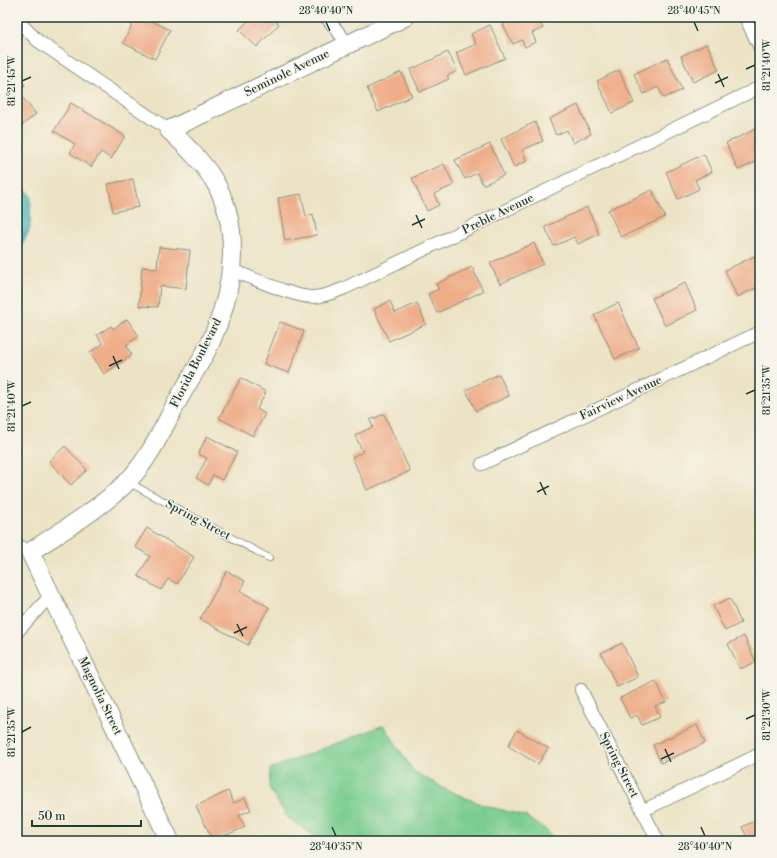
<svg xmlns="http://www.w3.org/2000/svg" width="777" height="858" viewBox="0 0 777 858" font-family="'Libre Bodoni',serif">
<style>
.green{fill:#7acd8f;stroke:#4c8562}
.water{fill:#41b2b9;stroke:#307876}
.building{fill:#efad89}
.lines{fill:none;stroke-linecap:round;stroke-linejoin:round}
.lane-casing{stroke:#86907c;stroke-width:8}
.street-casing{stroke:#86907c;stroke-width:14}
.secondary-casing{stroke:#86907c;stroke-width:20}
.lane{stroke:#fff;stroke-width:6}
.street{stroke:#fff;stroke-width:12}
.secondary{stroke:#fff;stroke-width:18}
.ticks{fill:none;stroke:#1f3d34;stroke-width:1.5}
.labels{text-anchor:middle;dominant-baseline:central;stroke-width:3;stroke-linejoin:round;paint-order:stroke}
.street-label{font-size:12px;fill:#1f3d34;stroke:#f7f3e8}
.neatline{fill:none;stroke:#1f3d34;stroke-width:1.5}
.ticks-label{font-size:10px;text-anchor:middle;fill:#1f3d34}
</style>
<rect width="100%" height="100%" fill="#f7f3e8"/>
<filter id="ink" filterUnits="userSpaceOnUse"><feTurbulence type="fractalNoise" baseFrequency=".025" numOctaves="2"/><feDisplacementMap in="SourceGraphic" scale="8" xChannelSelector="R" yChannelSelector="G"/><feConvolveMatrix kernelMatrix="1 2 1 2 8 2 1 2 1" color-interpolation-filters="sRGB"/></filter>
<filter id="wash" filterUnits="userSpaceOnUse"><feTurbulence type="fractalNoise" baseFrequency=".012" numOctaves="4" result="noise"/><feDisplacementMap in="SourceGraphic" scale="16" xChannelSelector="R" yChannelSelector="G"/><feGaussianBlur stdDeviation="0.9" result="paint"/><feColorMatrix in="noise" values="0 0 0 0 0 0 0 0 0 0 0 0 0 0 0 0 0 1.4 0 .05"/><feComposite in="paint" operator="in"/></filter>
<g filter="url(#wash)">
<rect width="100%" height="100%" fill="#ece3c4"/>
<polygon class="green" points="384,725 413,771 445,789 483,805 525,816 546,830 557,841 319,841 314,836 287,817 269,788 270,769"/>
<polygon class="water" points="17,180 31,196 30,229 17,255"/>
<g id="blocks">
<g class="building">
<polygon points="136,17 144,17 170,30 155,59 123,43"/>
<polygon points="252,17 272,17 279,24 257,47 239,30"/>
<polygon points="517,17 537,17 543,28 532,33 536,42 525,47 522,40 513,44 503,24"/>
<polygon points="490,25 505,58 466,75 456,53 476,44 471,34"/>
<polygon points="707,44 719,70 693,82 681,56"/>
<polygon points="448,52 457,71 447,76 449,79 420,92 410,70"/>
<polygon points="667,58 682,90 664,98 658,87 644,94 634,74"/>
<polygon points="619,70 634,103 612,113 597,81"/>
<polygon points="401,72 412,96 378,112 367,88"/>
<polygon points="17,75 25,85 17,91 36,114 19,128 17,125"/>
<polygon points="71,103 125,136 111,159 101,152 91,167 70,153 75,144 54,131"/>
<polygon points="578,105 591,134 573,143 567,130 556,135 549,119"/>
<polygon points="535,122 543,141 522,150 527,161 514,167 501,139"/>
<polygon points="760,127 760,160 738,170 726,143"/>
<polygon points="490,144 504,175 483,185 477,173 465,179 455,160"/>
<polygon points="704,154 712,172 695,180 699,189 678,199 666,172"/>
<polygon points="444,164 454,185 434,194 439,205 427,211 412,178"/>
<polygon points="133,179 139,207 113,212 108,184"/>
<polygon points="652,190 665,217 621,237 608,210"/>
<polygon points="301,194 306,216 313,214 317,235 285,241 278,198"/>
<polygon points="587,207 599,234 578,244 574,237 554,246 545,227"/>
<polygon points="534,243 543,264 500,284 490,263"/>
<polygon points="159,247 190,250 186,289 160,286 158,307 139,306 142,267 157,269"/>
<polygon points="755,256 760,266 760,286 737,297 725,270"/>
<polygon points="472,267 483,291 437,313 428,294 439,289 436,284"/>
<polygon points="685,283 697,310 665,326 652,298"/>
<polygon points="390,301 395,313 417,303 426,324 389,341 374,309"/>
<polygon points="618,303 639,348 615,359 594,315"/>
<polygon points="127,319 139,336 126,345 132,355 104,374 90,352 103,344 97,335 111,326 113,329"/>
<polygon points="280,322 304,331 289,373 264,364"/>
<polygon points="499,374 509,396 476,411 466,390"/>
<polygon points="241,378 266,392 257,409 265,414 253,436 219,418"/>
<polygon points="384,414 410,471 367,490 352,457 363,452 355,435 373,427 370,420"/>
<polygon points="207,436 237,452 222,480 213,475 208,485 196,478 207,458 198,454"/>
<polygon points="65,446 87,470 71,485 49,461"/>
<polygon points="147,528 194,557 177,584 168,579 161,590 138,576 150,556 135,547"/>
<polygon points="227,571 245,581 240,591 269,607 248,645 200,619"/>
<polygon points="730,598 741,623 725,631 713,606"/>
<polygon points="744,636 756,662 740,669 728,644"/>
<polygon points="622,643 638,677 617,687 601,653"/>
<polygon points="656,681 666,702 655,706 660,717 642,725 637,715 630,718 620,698"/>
<polygon points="697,725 705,743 661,763 653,745"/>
<polygon points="517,730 548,748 538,764 508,746"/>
<polygon points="228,791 234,803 245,798 251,810 239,815 245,827 213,841 196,806"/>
<polygon points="760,818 760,841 749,841 742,827"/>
</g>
</g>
</g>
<g filter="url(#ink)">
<use href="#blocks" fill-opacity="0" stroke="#86907c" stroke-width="1"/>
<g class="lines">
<g class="lane-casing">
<polyline id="lane" points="128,482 269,558"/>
</g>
<g class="street-casing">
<g id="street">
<polyline points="326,17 348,44"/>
<polyline points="745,17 760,48"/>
<polyline points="17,20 38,41 169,130"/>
<path d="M231 270C252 277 292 297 313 297 324 297 335 292 345 288L760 87"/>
<polyline points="482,464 760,332"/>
<polyline points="17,545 30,552"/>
<polyline points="17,632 51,595"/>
<polyline points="581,690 658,841"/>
<polyline points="642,811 760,754"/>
</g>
</g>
<g class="secondary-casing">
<path id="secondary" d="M170 841 30 552C63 530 98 510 126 483 151 458 165 423 182 393 193 374 206 355 214 334 234 287 242 225 213 179 201 160 185 145 169 130L405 17"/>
</g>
<use href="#lane" class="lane"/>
<use href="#street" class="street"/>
<use href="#secondary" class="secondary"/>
</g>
</g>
<path class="ticks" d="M326 22 330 31M694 22 698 31M746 69 755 65M718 74 724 87M22 81 31 77M715 83 728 77M416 215 422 228M412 225 425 219M113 356 119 369M109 366 122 360M746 394 755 390M22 406 31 402M540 482 546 495M537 492 549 486M237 624 243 636M234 633 247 627M746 719 755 715M22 732 31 727M665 749 671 762M661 759 674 753M332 827 336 836M701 827 705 836"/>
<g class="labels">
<g class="street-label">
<text transform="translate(287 73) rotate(-26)">Seminole Avenue</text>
<text transform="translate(498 214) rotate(-26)">Preble Avenue</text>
<text transform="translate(196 363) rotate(-63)">Florida Boulevard</text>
<text transform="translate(621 398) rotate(-25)">Fairview Avenue</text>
<text transform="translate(198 520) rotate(28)">Spring Street</text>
<text transform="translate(100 696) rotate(64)">Magnolia Street</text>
<text transform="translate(619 765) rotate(63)">Spring Street</text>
</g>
</g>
<rect width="777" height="858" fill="none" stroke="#f7f3e8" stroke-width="44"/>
<path d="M32 820v6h109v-6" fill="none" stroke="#1f3d34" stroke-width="2"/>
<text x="38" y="820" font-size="12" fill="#1f3d34" stroke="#f7f3e8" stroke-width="3" paint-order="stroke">50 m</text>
<rect x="22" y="22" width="733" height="814" class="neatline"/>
<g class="ticks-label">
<text x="326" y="14">28°40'40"N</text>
<text x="694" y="14">28°40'45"N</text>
<text transform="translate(766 65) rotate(-90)" y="4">81°21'40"W</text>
<text transform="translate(11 81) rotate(-90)" y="4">81°21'45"W</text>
<text transform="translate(766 390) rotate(-90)" y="4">81°21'35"W</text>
<text transform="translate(11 406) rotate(-90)" y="4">81°21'40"W</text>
<text transform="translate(766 715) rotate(-90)" y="4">81°21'30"W</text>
<text transform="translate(11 732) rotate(-90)" y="4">81°21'35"W</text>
<text x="336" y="850">28°40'35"N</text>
<text x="705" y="850">28°40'40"N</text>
</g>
</svg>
